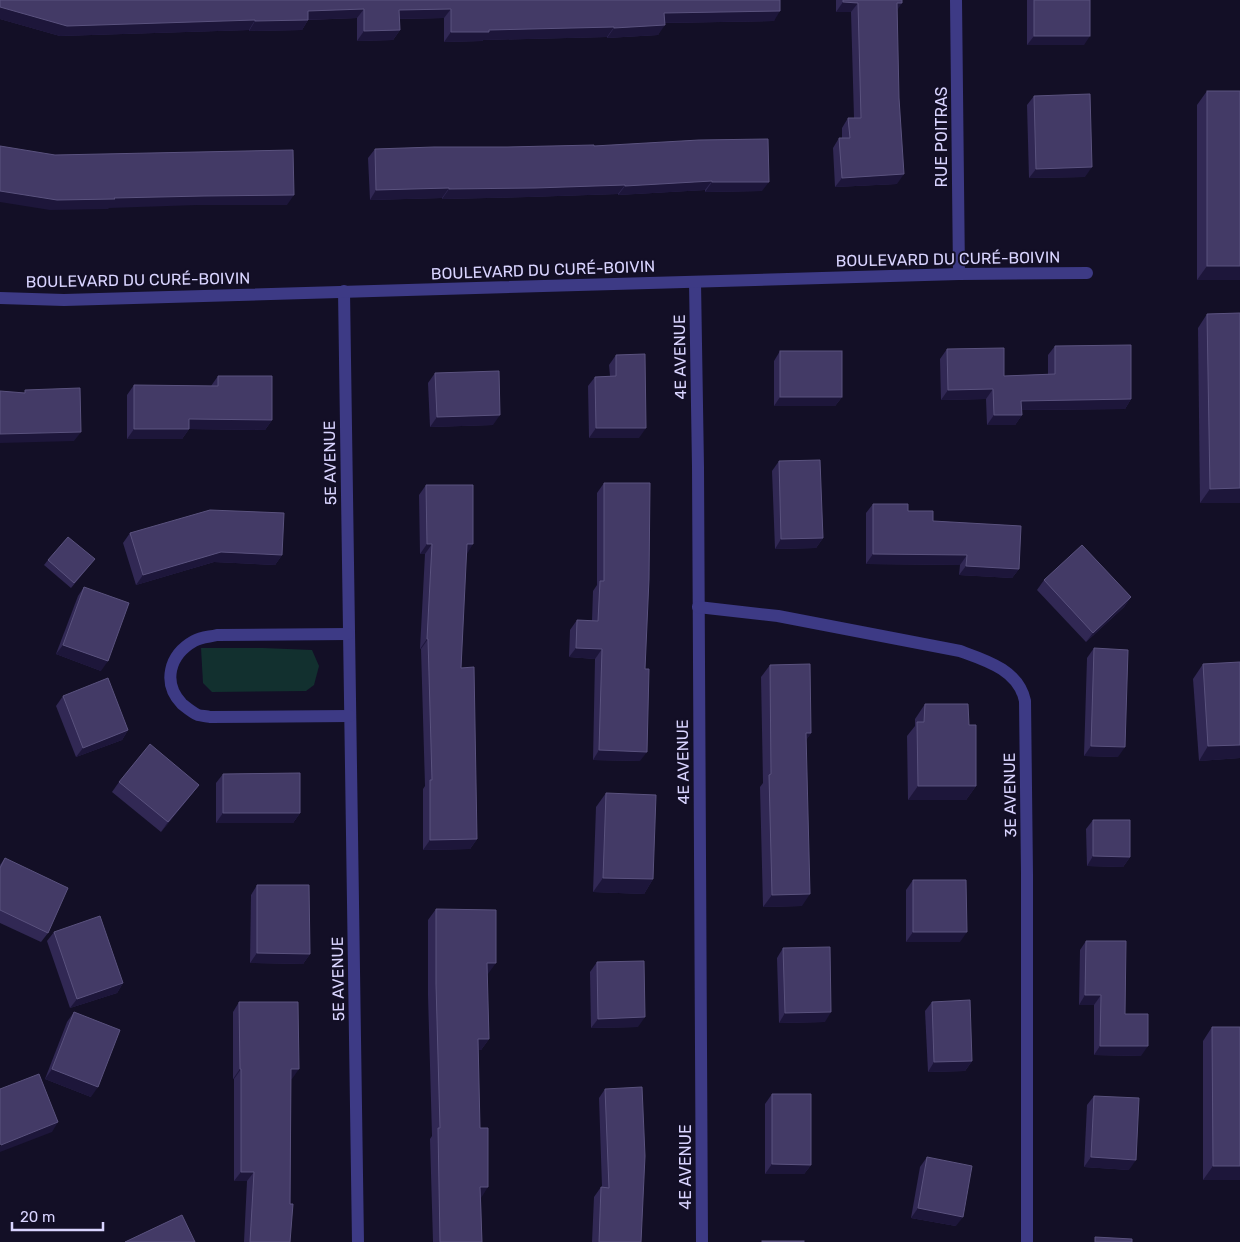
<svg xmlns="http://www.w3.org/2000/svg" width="1240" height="1242" viewBox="0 0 1240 1242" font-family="Rubik,sans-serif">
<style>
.green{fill:#12302f}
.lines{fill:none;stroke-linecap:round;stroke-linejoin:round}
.minor{stroke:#3d3a85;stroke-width:12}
.wall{fill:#312854}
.shaded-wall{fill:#1d163a}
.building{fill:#433a66;stroke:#5a527e}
.labels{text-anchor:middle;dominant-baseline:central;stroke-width:4;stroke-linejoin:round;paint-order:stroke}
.street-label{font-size:16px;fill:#d9d4ff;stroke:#130f26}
</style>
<rect width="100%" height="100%" fill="#130f26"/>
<polygon class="green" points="201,648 263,648 312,650 319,666 314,685 306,691 212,692 203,683"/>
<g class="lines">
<g class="minor">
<polyline points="956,0 959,274"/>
<polyline points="695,282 698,467 702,1242"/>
<polyline points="344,291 358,1242"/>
<polyline points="0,298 64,300 959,274 1087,273"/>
<path d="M698 607 778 616 960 651C985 660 1019 670 1025 701L1027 874V1242"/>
<path d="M348 634 217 635C209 637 201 637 194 641 169 655 162 683 182 704 187 708 193 713 198 715 202 716 206 716 210 717L350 716"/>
</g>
</g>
<g class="wall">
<polygon points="0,0 780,0 774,21 664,23 658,35 607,38 607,37 483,40 482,41 444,42 444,18 399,19 400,30 393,40 357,41 357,18 308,20 302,30 249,31 249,30 60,36 0,19"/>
<polygon points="836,0 902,0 897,10 897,184 835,187 833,148 839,138 842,138 842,128 848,118 854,118 851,12 836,12"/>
<polygon points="1027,0 1090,0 1084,45 1027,45"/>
<polygon points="1207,91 1240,280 1197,280 1197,105"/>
<polygon points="1034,96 1085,177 1029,178 1027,105"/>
<polygon points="594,146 762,191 705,192 705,190 618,195 618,194 528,197 442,199 442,198 370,200 368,158 375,149"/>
<polygon points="1240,313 1240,503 1200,503 1198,328 1207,314"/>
<polygon points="1055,346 1131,399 1125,409 1022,410 1022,415 1015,425 987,425 986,399 941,400 940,359 947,349 1004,376 1048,374 1048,355"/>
<polygon points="780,351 842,397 835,406 774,406 774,361"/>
<polygon points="616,355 639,438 589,438 588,386 595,377 610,376 609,365"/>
<polygon points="435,373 493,425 430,427 428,383"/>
<polygon points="218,376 272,420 265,430 189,429 182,439 127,439 127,395 134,385 211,386"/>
<polygon points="779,461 823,538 816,548 775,549 772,471"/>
<polygon points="604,483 640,761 593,760 595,659 569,657 570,630 577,620 592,621 593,591 597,585 597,493"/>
<polygon points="426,485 466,554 461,668 477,839 470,849 423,850 423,789 425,786 421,649 420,649 425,554 420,554 419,495"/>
<polygon points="873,504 908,511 933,521 1019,569 1012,578 959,575 960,565 866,564 866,513"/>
<polygon points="130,533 282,555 275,565 214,562 136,585 123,543"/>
<polygon points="48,560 91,564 71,588 44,565"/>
<polygon points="1044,580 1131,597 1124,607 1086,642 1037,590"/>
<polygon points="84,587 101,671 56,654 78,596"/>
<polygon points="1094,648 1118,757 1084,756 1087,658"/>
<polygon points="1203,664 1240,758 1199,761 1193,679"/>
<polygon points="770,665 811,733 806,740 802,906 763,907 760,787 763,783 761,677"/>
<polygon points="63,696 128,730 122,740 76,757 56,706"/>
<polygon points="925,704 969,725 976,786 966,800 908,800 907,736 915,726 915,719"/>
<polygon points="223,774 300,813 293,823 216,823 216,783"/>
<polygon points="119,782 199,785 192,794 161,832 112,792"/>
<polygon points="606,793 653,879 644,894 593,892 596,807"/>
<polygon points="1093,820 1130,857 1123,867 1087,866 1086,829"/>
<polygon points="5,858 48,933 41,942 0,923 0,865"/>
<polygon points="913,880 960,942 906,942 906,890"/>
<polygon points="257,885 310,954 303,964 250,963 251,895"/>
<polygon points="436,909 488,974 487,974 489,1039 481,1050 478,1050 482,1242 433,1242 430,1139 432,1136 428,995 428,920"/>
<polygon points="54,932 123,983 117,993 70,1008 47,941"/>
<polygon points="1086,941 1125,1014 1141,1056 1094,1055 1094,1005 1079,1005 1080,950"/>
<polygon points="783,948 825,1022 779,1023 777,958"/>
<polygon points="597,962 638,1027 591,1028 590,972"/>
<polygon points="239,1002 292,1079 291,1079 290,1242 244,1242 247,1181 234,1181 234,1079 233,1079 233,1012"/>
<polygon points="932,1002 972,1061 965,1071 928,1072 925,1011"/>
<polygon points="74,1012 91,1097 45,1079 67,1022"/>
<polygon points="1212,1027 1240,1180 1203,1180 1203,1041"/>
<polygon points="605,1089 641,1242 592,1242 594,1197 601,1187 602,1187 599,1098"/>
<polygon points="772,1094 811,1165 804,1174 765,1174 765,1104"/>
<polygon points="1094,1096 1129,1170 1084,1167 1087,1105"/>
<polygon points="927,1157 956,1226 911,1218 920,1167"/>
</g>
<g class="shaded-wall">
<polygon points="843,2 858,3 851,12 836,12"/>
<polygon points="897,3 902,3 896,12"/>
<polygon points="0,7 255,20 249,30 60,36 0,19"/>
<polygon points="364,9 357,18 302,20 308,20 302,30 249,31 255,21 308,11"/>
<polygon points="451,9 444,18 392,19 399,10"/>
<polygon points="780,11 774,21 657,23 664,13"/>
<polygon points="665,25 658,35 607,38 614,28"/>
<polygon points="614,27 607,37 483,40 482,41 444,42 451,32 489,30"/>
<polygon points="400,30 393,40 357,41 364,31"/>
<polygon points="1034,36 1090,36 1084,45 1027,45"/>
<polygon points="1092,167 1085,177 1029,178 1036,169"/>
<polygon points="904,174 897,184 835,187 842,178"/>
<polygon points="712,181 705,190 618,195 625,186"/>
<polygon points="712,182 769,182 762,191 705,192"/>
<polygon points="625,185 618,194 528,197 442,199 449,189"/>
<polygon points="449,188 442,198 370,200 376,190"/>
<polygon points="0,191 114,198 204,196 294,195 287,205 197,205 109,208 108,209 50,210 0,202"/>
<polygon points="1207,266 1240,266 1240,280 1197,280"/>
<polygon points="993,389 986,399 941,400 948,390"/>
<polygon points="780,397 842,397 835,406 774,406"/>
<polygon points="1131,399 1125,409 1015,410 1021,401"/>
<polygon points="500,415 493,425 430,427 437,417"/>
<polygon points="994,415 1022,415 1015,425 987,425"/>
<polygon points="189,419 272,420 265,430 182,429"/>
<polygon points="596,428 646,428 639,438 589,438"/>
<polygon points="134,429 189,429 182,439 127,439"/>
<polygon points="81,432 74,441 0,443 0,434"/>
<polygon points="1240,488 1240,503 1200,503 1210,489"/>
<polygon points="823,538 816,548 775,549 781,539"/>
<polygon points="427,544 432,544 425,554 420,554"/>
<polygon points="467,544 473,544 467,554"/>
<polygon points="221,552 282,555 275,565 214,562 136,585 143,575"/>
<polygon points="873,554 967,555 960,565 866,564"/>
<polygon points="966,566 1019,569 1012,578 959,575"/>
<polygon points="1131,597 1124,607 1086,642 1093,633"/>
<polygon points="427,639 428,639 421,649 420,649"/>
<polygon points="63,645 108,661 101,671 56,654"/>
<polygon points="576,648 602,649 595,659 569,657"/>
<polygon points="128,730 122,740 76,757 83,748"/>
<polygon points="806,733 811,733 802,746"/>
<polygon points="1240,745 1240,758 1199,761 1208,746"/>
<polygon points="1091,746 1125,747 1118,757 1084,756"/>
<polygon points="599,750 647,752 640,761 593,760"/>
<polygon points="199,785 192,794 161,832 168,822"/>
<polygon points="918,786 976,786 966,800 908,800"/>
<polygon points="223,813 300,813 293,823 216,823"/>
<polygon points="477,839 470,849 423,850 430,840"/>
<polygon points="1093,856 1130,857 1123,867 1087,866"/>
<polygon points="603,878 653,879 644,894 593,892"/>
<polygon points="810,894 802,906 763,907 772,895"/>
<polygon points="913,932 967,932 960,942 906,942"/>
<polygon points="257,953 310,954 303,964 250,963"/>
<polygon points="487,963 496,963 488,974 479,973"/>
<polygon points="123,983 117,993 70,1008 77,999"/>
<polygon points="1085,995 1101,995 1094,1005 1079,1005"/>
<polygon points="831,1012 825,1022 779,1023 785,1013"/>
<polygon points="645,1017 638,1027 591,1028 598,1019"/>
<polygon points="478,1039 489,1039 481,1050 470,1050"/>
<polygon points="1100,1046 1148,1046 1141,1056 1094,1055"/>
<polygon points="972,1061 965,1071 928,1072 934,1062"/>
<polygon points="52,1069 98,1087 91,1097 45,1079"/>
<polygon points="240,1069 241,1069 234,1079 233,1079"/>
<polygon points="291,1069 299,1069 292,1079 284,1079"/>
<polygon points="58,1122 52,1132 0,1152 0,1146 1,1145"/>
<polygon points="1091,1157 1136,1160 1129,1170 1084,1167"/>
<polygon points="772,1164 811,1165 804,1174 765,1174"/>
<polygon points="1213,1166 1240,1166 1240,1180 1203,1180"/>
<polygon points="241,1172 254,1172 247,1181 234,1181"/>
<polygon points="480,1187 488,1187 481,1198"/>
<polygon points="918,1208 963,1217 956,1226 911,1218"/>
</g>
<g class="building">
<polygon points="0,0 780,0 780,11 664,13 665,25 614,28 614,27 489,30 489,32 451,32 451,9 399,10 400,30 364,31 364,9 308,11 308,20 255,21 255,20 67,26 0,7"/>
<polygon points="843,0 902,0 902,3 897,3 899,98 904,174 842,178 839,138 850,138 848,118 861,118 858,3 843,2"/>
<rect x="1034" y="0" width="56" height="36"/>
<rect x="1207" y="91" width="33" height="175"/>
<polygon points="1090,94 1092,167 1036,169 1034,96"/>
<polygon points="768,139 769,182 712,182 712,181 625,186 625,185 535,188 449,189 449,188 376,190 375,149 434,147 507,147 594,145 594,146 699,140"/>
<polygon points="0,146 55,155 293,150 294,195 204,196 114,198 115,199 57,200 0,191"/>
<polygon points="1240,313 1240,488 1210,489 1207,314"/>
<polygon points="1131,345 1131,399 1021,401 1022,415 994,415 993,389 948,390 947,349 1004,348 1004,376 1055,374 1055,346"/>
<rect x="780" y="351" width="62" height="46"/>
<polygon points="645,354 646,428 596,428 595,377 616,376 616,355"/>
<polygon points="499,371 500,415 437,417 435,373"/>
<polygon points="218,376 272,376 272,420 189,419 189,429 134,429 134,385 218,386"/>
<polygon points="80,388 81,432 0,434 0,391 25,393 25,390"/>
<polygon points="820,460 823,538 781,539 779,461"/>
<polygon points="604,483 650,483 649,579 645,669 649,669 647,752 599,750 602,649 576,648 577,620 598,621 600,581 604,581"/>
<polygon points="426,485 473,485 473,544 467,544 461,668 474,667 477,839 430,840 430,780 432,780 428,639 427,639 432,544 427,544"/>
<polygon points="873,504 908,504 908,511 933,511 933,521 1021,526 1019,569 966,566 967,555 873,554"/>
<polygon points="210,510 284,513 282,555 221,552 143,575 130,533"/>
<polygon points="68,537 95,559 74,583 48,560"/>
<polygon points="1082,545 1131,597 1093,633 1044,580"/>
<polygon points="84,587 129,603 108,661 63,645"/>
<polygon points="1094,648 1128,650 1125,747 1091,746"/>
<polygon points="1240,662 1240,745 1208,746 1203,664"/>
<polygon points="810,664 811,733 806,733 810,894 772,895 769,775 771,774 770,665"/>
<polygon points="108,678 128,730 83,748 63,696"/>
<polygon points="925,704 968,704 969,725 976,725 976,786 918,786 917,722 924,722"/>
<polygon points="150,744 199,785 168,822 119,782"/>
<polygon points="300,773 300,813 223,813 223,774"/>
<polygon points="606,793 656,795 653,879 603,878"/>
<polygon points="1093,820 1130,820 1130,857 1093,856"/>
<polygon points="5,858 68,888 48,933 0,910 0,868"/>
<polygon points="913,880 966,880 967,932 913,932"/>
<polygon points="257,885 309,885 310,954 257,953"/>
<polygon points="436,909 496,910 496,963 487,963 489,1039 478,1039 480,1128 488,1128 488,1187 480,1187 482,1242 440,1242 438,1128 440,1128 436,984"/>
<polygon points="100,916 123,983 77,999 54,932"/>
<polygon points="1086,941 1126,941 1125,1014 1148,1014 1148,1046 1100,1046 1101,995 1085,995"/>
<polygon points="830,947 831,1012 785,1013 783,948"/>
<polygon points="644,961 645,1017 598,1019 597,962"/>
<polygon points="970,1000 972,1061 934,1062 932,1002"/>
<polygon points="239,1002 298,1002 299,1069 291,1069 290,1204 293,1204 290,1242 250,1242 254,1172 241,1172 241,1069 240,1069"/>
<polygon points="74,1012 120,1030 98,1087 52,1069"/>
<polygon points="1212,1027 1240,1027 1240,1166 1213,1166"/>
<polygon points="39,1074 58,1122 1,1145 0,1143 0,1089"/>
<polygon points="642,1087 645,1156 641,1242 599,1242 601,1187 609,1188 605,1089"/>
<polygon points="772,1094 811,1094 811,1165 772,1164"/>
<polygon points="1094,1096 1139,1098 1136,1160 1091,1157"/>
<polygon points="927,1157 972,1166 963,1217 918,1208"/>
<polygon points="182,1215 195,1242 125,1242"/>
<polygon points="1095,1237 1132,1239 1132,1242 1095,1242"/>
<rect x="762" y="1241" width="42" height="1"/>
</g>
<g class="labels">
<g class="street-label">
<text transform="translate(941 137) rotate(-90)">RUE POITRAS</text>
<text transform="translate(948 259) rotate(-1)">BOULEVARD DU CURÉ-BOIVIN</text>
<text transform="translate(543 270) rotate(-2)">BOULEVARD DU CURÉ-BOIVIN</text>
<text transform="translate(138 280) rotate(-1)">BOULEVARD DU CURÉ-BOIVIN</text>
<text transform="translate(680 357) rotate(-91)">4E AVENUE</text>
<text transform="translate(330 463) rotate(-91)">5E AVENUE</text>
<text transform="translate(683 762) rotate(-91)">4E AVENUE</text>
<text transform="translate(1010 795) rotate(-91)">3E AVENUE</text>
<text transform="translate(338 979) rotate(-91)">5E AVENUE</text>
<text transform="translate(685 1167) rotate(-90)">4E AVENUE</text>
</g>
</g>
<path d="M12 1222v8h91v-8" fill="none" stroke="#d9d4ff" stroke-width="2.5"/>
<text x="20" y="1222" font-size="15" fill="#d9d4ff" stroke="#130f26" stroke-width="4" paint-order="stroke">20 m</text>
</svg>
